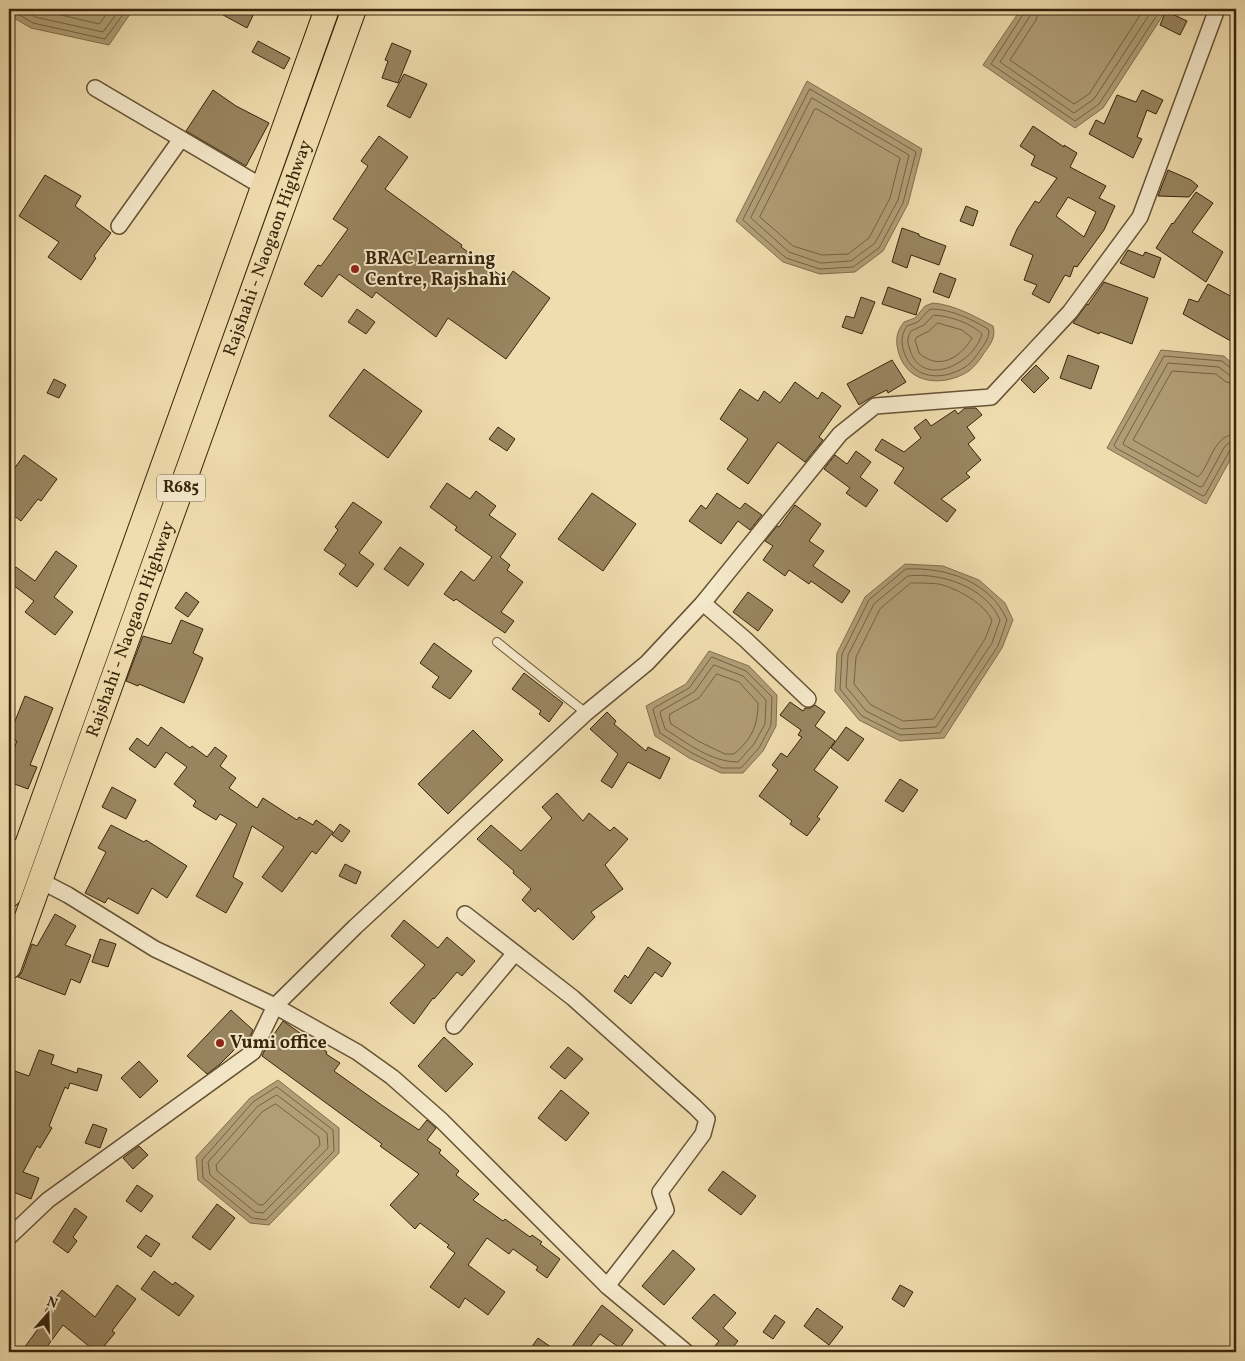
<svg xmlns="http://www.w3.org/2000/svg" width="1245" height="1361" viewBox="0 0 1245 1361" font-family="Vollkorn,serif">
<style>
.water{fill:#b19e77;stroke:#816e4c}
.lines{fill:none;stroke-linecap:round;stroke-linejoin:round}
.shore{stroke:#746241;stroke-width:1}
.building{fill:#988560;stroke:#38250b;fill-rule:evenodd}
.lane-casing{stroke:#665334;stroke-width:10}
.street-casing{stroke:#665334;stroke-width:18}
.primary-casing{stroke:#38250b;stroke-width:26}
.lane{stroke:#f5e9cb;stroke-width:8}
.street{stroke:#f5e9cb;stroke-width:15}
.primary{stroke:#f0ddaf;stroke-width:24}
.poi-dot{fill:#8f2418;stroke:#f5e9cb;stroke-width:2}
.labels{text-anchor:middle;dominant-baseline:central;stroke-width:4;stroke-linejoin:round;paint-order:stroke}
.shield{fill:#f5e9cb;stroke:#716045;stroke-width:1}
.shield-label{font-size:16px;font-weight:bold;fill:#38250b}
.street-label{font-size:18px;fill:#38250b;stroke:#f5e9cb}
.poi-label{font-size:18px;font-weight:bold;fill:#38250b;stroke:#f5e9cb;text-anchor:start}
</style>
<rect width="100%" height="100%" fill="#f0ddaf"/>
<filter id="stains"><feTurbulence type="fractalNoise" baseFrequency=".004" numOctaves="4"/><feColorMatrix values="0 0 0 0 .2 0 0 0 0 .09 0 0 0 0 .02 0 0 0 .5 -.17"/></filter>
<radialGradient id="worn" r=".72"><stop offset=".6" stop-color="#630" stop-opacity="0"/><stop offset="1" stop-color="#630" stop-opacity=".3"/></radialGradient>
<g class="water">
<polygon points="9,9 132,9 130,14 109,45 31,28 9,15"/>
<polygon points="1021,9 1167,9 1103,108 1075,128 983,65"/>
<polygon points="807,81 922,149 908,204 883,251 855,272 820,274 783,262 736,221"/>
<path d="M933 303C955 305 974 316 993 326 996 337 991 344 984 353 980 360 975 366 969 371 944 387 909 385 899 354 895 341 896 332 904 322L915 318 925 306Z"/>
<polygon points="1161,350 1224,356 1236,367 1236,449 1206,504 1107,448"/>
<polygon points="905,564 943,566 979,580 1005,603 1013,620 1002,648 944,738 900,741 859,720 835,691 837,653 865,597"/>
<polygon points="709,651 749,666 777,695 776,726 763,751 743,773 721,773 689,758 655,736 646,706 686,684"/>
<polygon points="278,1080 339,1128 339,1153 269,1225 250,1223 198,1180 196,1157 250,1098"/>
</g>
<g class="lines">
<g class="shore">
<polyline points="21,9 35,17 103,32 120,9"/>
<polyline points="36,9 99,24 111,9"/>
<polyline points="1025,9 1024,13 991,64 1075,121 1099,104 1161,9"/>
<polyline points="1031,9 1030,16 1000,62 1074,113 1094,99 1153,9"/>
<polyline points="1039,9 1036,20 1010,60 1074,104 1089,94 1144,9"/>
<polyline points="9,11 13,11 33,23 105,39 127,9"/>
<polygon points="810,89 916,152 903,203 879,248 853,267 820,269 786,258 743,220"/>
<polygon points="812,98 909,155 898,200 875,243 851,261 821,263 789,252 751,218"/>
<polygon points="815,109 817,109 900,158 890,198 869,238 848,254 822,255 793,246 760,217"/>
<path d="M933 309C953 310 971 319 988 329L989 332C988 339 985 344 981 349 976 356 972 363 965 367 943 381 913 380 904 352 901 342 901 335 907 326L918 322 929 310Z"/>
<path d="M934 315C950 316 971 323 982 334 974 364 922 389 910 350 907 342 907 338 911 331L924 325Z"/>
<path d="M938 323 962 330 972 338C960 358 939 371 919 353L915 340 917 337 929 331Z"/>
<polyline points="1236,370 1232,369 1222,361 1164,356 1114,445 1116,448 1203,496 1205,495 1230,450 1236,448"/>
<polyline points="1236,376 1229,375 1219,367 1168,363 1123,443 1124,445 1200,487 1203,486 1225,446 1230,442 1236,441"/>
<path d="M1236 384 1226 382 1216 374 1172 371 1133 440 1198 477C1211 464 1213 435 1236 434"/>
<path d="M906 569C946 567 990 581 1007 620L998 646 940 733 900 735 862 716 840 689 842 654 869 600Z"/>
<path d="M908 576C941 572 986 587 1000 620L992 643 936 727 901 729 866 711 846 687 848 655 874 604Z"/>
<path d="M911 583C920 583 930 583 939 584 956 588 986 604 992 621L985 639 934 719 903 721 871 705 854 684 856 657 880 609Z"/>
<polygon points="712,657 746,671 772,697 771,725 759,748 741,768 722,768 692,753 660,733 653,710 654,708 689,688"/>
<path d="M714 665 743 676 766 700 765 724 754 744 738 762C711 762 687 743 665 729L660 713 661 711 694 692Z"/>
<path d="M717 674 739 682 758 703C758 725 752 739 734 754H725L698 741 671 724 669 717 670 714 699 698Z"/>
<polygon points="277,1087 333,1130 334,1151 266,1220 252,1218 203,1178 202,1160 253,1102"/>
<polygon points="277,1095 327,1133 328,1148 263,1213 255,1212 210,1175 208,1162 257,1107"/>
<polygon points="276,1104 319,1137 320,1145 263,1205 259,1205 217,1171 216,1165 262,1112"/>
</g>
</g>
<g class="building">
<polygon points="212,9 256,9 247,28"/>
<polygon points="1166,11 1187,21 1180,35 1160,25"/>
<polygon points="258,41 290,58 284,69 252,52"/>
<polygon points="392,43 411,51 398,83 382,78 388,61 385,60"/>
<polygon points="404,74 427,84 410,118 387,106"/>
<polygon points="213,90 236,106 269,123 246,166 186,131"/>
<polygon points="1142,90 1163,100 1156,114 1147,110 1137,137 1142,139 1133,158 1089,134 1096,120 1104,124 1117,95 1136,102"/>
<path d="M1033 126 1064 147V145L1077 153 1070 167 1106 186 1099 198 1115 206 1104 230 1077 267 1074 266 1070 277 1065 275 1049 303 1032 294 1037 285 1024 280 1033 255 1010 245 1017 229 1035 201 1039 203 1057 178 1031 165 1035 156 1020 146ZM1068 197 1096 212 1084 237 1056 216Z"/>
<polygon points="379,136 408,157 385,189 462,245 461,247 507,280 513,271 550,298 506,359 448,318 436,337 376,292 372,298 339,274 322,297 304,284 318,265 321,266 348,229 333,219 368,166 361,161"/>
<polygon points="1168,170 1191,180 1198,186 1189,197 1158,196"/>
<polygon points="45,175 81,196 75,206 111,233 94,256 96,258 81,280 48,257 59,242 19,216"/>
<polygon points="1196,192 1213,203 1192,232 1223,252 1206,282 1156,248 1172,223 1173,224"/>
<polygon points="966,206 978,211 973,226 960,221"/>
<polygon points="902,228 919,234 919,236 946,246 939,265 911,255 907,268 892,262"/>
<polygon points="1128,250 1143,256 1145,252 1161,258 1154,278 1120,263"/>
<polygon points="940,273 956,279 949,298 933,292"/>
<polygon points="1104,282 1148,298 1132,344 1100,332 1099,334 1073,323 1087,304 1088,305"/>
<polygon points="1208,284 1236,299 1236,344 1183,314 1189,299 1198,302"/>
<polygon points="888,287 921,299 916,315 882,304"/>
<polygon points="861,297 875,302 862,334 842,327 846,316 854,318"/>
<polygon points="357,309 375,322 366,334 348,322"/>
<polygon points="1068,355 1099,366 1091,389 1060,378"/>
<polygon points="892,360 906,382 888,393 887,390 870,398 859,405 847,384"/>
<polygon points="1036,365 1049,378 1034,393 1021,380"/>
<polygon points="364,369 422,411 388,458 329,416"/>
<polygon points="54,379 66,385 59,398 47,393"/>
<polygon points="795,382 818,399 822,392 841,406 819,437 823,440 805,462 778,442 748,484 727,469 748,439 720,419 740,389 758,401 764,391 780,403"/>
<polygon points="965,408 976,408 982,415 967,427 975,438 968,444 981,460 966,473 970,477 941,499 956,510 947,522 894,483 904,468 875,450 882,439 904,452 921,438 914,428 926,419 931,426 955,410 958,414"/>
<polygon points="498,427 515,439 507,451 489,439"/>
<polygon points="856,451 871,462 860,477 878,490 866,507 846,493 850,488 824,469 835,455 847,464"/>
<polygon points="24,455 57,479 41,501 38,499 21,521 9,512 9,476"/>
<polygon points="447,483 470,499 476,491 496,506 489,515 516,534 500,557 510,565 507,570 523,582 501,612 514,621 505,633 456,599 454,601 444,594 461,571 474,581 492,557 455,530 457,527 430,507"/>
<polygon points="592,493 636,524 603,571 558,539"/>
<polygon points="717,493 740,509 745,503 762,515 750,530 738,521 721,544 689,521 701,505 706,509"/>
<polygon points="353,502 382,522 359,553 374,564 357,587 339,574 346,565 324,550 338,530 335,527"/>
<polygon points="795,505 821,524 809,541 824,551 813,566 850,591 842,603 811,581 809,584 789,570 785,576 763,560 773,546 765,541 777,526 779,527"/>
<polygon points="400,547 424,564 408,586 384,569"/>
<polygon points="56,551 77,566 54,597 73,612 55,635 25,612 34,601 9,582 9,576 16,567 35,581"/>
<polygon points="186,592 199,602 188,617 175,608"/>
<polygon points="748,592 773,610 758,631 733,612"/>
<polygon points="181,620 203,629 193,653 203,658 184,703 139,684 138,686 126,681 143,636 171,644"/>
<polygon points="434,643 472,671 450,699 432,687 439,677 420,663"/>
<polygon points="524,673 563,703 549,722 539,714 541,711 512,689"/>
<polygon points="25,696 53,708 30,765 37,767 28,789 9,782 9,761 17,741 9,738 9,736"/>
<polygon points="790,702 803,711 805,708 810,708 815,705 825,712 815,726 835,741 814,770 838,787 817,817 820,819 807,836 790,824 792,821 759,796 778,770 772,765 781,753 787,757 802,737 798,735 801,730 780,715"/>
<polygon points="607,712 616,721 614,724 646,751 648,747 670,758 660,779 628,762 612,788 601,781 618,754 590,729"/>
<polygon points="161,727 190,748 192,746 207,757 215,747 227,756 220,766 236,778 229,788 257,808 263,798 297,820 299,817 313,825 316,820 333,832 316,854 312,851 282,892 262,877 284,847 252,826 233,877 243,883 226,913 196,896 237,824 220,814 216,820 193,806 196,801 174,784 187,767 166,752 155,768 129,749 137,738 148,746"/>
<polygon points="846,727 864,739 848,761 831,748"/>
<polygon points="473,730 503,760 448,814 418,784"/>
<polygon points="900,779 918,790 903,812 885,801"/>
<polygon points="112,787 136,800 126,819 102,807"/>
<polygon points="557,793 583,821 589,813 610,831 614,827 628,839 605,865 623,889 591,912 595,917 573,940 538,908 535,912 522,900 531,889 513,873 514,871 477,839 491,825 521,851 552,818 542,807"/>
<polygon points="340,824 350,831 342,842 332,835"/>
<polygon points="111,825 144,842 146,840 187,866 167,898 152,888 138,914 108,898 105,903 85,893 106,852 98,848"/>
<polygon points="345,864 361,872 356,884 339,876"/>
<polygon points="55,914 76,926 65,945 91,955 80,983 71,979 65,995 18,977 22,972 32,944 37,946"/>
<polygon points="404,920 438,948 447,937 475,961 462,976 457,972 434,999 433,998 414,1024 390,1003 425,965 391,936"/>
<polygon points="100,939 116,944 108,967 92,962"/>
<polygon points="648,947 671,963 662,977 655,972 631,1004 614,991 625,975 628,978"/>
<polygon points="231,1010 253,1030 246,1045 242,1042 219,1065 207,1074 187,1056"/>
<polygon points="283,1021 327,1052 326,1054 340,1063 334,1071 383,1106 419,1130 427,1120 436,1128 427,1140 441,1150 439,1153 459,1171 456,1175 479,1194 473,1200 503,1221 505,1219 530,1237 532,1235 542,1242 540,1244 560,1259 547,1278 536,1270 538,1267 513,1249 509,1254 487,1238 468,1265 505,1292 488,1315 465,1298 459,1308 430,1287 455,1253 447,1247 449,1245 420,1223 415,1229 390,1205 419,1174 380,1146 382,1144 262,1056 268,1043"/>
<polygon points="444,1037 473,1064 446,1092 418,1066"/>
<polygon points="568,1047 583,1059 565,1079 550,1067"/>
<polygon points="39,1050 54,1055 51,1064 77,1073 78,1068 102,1075 97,1091 70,1083 68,1089 65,1087 49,1126 52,1128 40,1148 37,1146 23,1172 39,1178 31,1199 13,1192 9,1199 9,1069 29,1076"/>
<polygon points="139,1061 158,1081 140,1098 121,1078"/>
<polygon points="561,1090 589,1113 566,1141 538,1118"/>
<polygon points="93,1124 107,1129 100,1148 85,1143"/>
<polygon points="139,1146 148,1155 133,1169 123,1158"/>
<polygon points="723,1171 756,1196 741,1215 708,1190"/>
<polygon points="137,1185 153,1196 141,1212 126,1201"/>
<polygon points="217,1204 235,1218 210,1250 192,1237"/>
<polygon points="75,1208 87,1217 73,1237 77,1241 68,1253 53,1242"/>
<polygon points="146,1235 160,1244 151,1257 137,1247"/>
<polygon points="673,1250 695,1269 664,1305 642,1286"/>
<polygon points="154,1271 173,1285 175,1282 194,1296 179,1316 141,1289"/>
<polygon points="117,1285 136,1299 112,1331 115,1333 99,1352 96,1352 63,1325 43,1352 21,1352 49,1314 45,1311 62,1290 95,1317"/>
<polygon points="900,1285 913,1292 904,1307 892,1299"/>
<polygon points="714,1294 736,1313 723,1328 738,1341 729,1352 720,1352 714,1347 719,1341 692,1318"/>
<polygon points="602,1305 633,1330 620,1348 600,1334 586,1352 568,1352"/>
<polygon points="817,1308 843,1327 829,1345 804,1326"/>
<polygon points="775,1315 785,1322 773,1339 763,1332"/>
<polygon points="538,1338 558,1352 528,1352"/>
</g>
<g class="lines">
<g class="lane-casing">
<polyline id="lane" points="497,642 586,713"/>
</g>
<g class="street-casing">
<g id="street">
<polyline points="95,88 263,187"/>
<polyline points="119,226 181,139"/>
<polyline points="703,603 746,640 808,699"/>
<polyline points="9,845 24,853"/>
<polyline points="39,880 68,895 155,949 275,1006 357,1052 392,1077 442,1121 607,1286 686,1352"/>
<polyline points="465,914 573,998 695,1107 707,1119 703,1134 660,1192 666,1210 607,1286"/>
<polyline points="454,1026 515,953"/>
<polyline points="9,1237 48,1200 253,1052 275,1006 355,927 586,713 647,663 703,603 840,434 875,406 991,397 1070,312 1140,217 1217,9"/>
</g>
</g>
<g class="primary-casing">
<g id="primary">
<polyline points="9,895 327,9"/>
<path id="s1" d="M9 967 354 9"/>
</g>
</g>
<use href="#lane" class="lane"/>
<use href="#street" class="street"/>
<use href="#primary" class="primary"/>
</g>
<g class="poi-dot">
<circle cx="355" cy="269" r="5"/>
<circle cx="220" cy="1043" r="5"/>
</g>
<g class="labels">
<rect class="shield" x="157" y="474.5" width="48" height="27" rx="4"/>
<g class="shield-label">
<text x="181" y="488">R685</text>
</g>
<g class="street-label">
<text stroke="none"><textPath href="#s1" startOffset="764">Rajshahi - Naogaon Highway</textPath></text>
<text stroke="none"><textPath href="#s1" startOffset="359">Rajshahi - Naogaon Highway</textPath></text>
</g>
<g class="poi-label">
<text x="365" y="259">BRAC Learning<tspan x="365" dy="21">Centre, Rajshahi</tspan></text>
<text x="230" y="1043">Vumi office</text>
</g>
</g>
<rect width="1245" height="1361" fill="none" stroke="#f0ddaf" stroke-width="30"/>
<rect x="10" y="10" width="1225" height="1341" fill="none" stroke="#38250b" stroke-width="2.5"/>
<rect x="15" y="15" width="1215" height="1331" fill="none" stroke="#38250b"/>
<g transform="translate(48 1314) rotate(20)" stroke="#f5e9cb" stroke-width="4" paint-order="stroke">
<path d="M0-4L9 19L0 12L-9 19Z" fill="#38250b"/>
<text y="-8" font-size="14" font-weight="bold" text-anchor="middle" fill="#38250b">N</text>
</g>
<rect width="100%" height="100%" filter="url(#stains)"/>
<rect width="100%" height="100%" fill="url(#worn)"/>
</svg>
